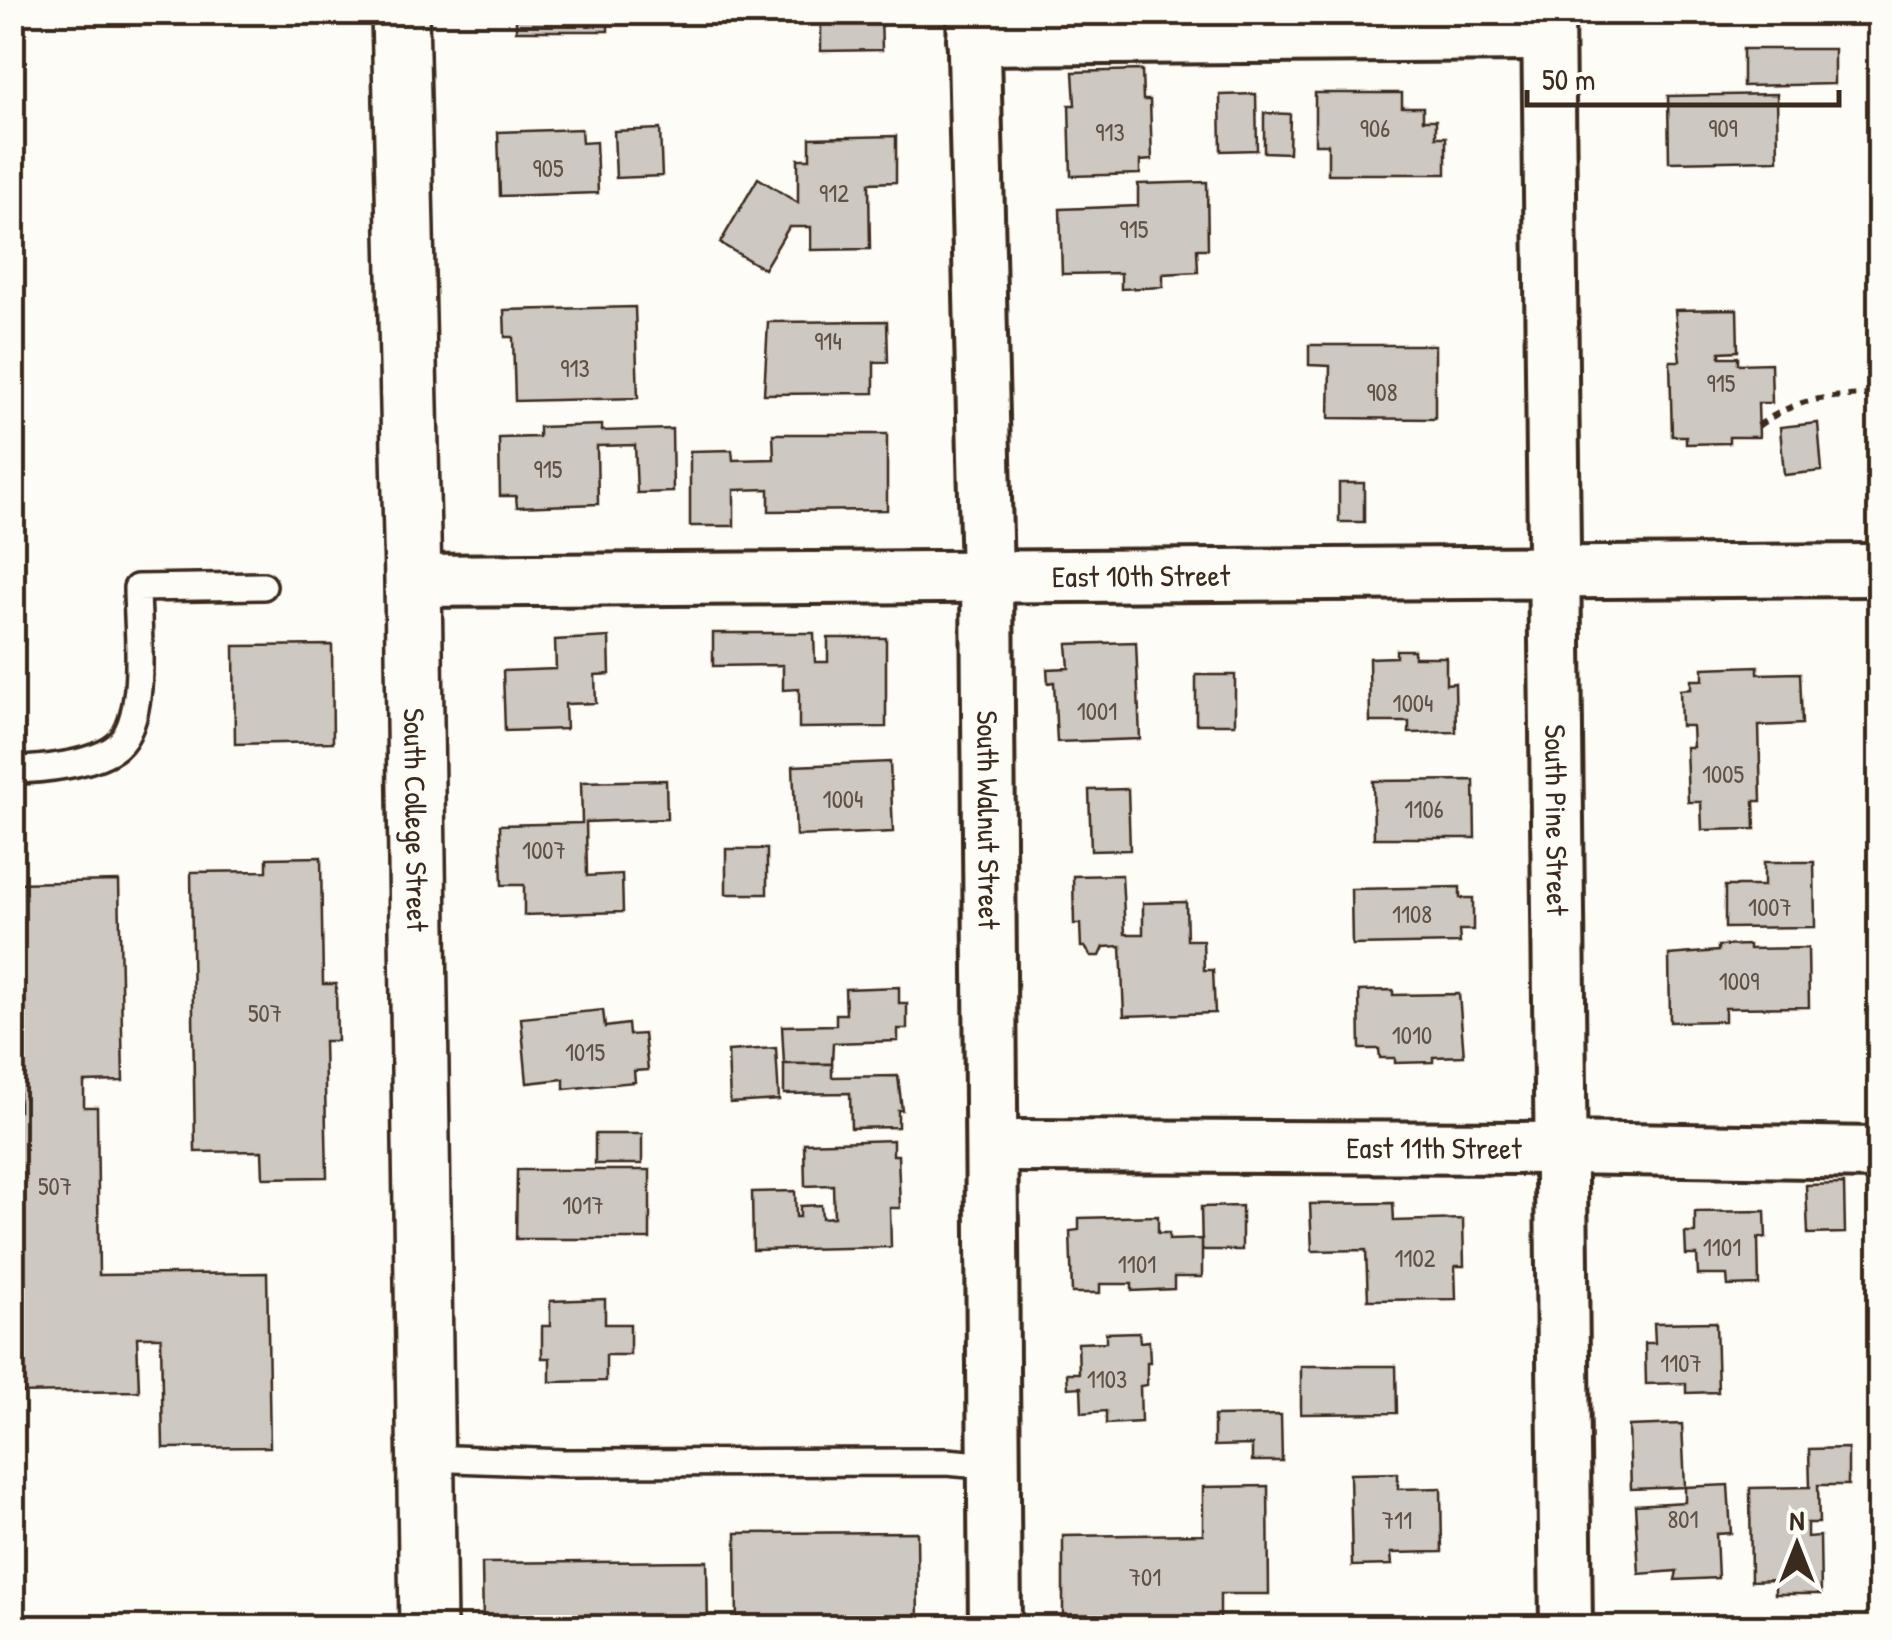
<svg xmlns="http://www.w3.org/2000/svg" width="1892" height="1640" viewBox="0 0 1892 1640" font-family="'Patrick Hand',sans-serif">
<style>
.building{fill:#cdc8c2;stroke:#3b2a1e;stroke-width:2.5}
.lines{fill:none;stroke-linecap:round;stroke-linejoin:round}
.service-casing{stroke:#3b2a1e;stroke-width:32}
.minor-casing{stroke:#3b2a1e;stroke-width:58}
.tertiary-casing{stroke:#3b2a1e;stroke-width:62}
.path{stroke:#3b2a1e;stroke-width:6;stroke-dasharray:8 8;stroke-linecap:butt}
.service{stroke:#fdfcf7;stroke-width:25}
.minor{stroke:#fdfcf7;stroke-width:50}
.tertiary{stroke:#fdfcf7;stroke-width:55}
.labels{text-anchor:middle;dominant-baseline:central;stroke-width:8;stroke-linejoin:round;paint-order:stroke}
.number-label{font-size:25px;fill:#605247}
.street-label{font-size:30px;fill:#3b2a1e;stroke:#fdfcf7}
</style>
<rect width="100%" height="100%" fill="#fdfcf7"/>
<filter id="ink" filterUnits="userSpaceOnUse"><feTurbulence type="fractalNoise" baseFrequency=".01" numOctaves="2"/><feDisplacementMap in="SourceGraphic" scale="20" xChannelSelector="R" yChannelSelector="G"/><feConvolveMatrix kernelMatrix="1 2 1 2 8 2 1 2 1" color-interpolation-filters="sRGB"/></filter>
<g filter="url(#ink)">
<g class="building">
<polygon points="504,12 608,12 608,31 516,31 516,14"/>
<polygon points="821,12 881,12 882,50 821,51"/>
<polygon points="1743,49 1834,49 1834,84 1743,86"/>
<polygon points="1142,70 1143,100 1150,100 1152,160 1140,161 1140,174 1071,176 1069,105 1075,105 1073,72"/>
<polygon points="1315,93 1402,93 1402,107 1423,107 1423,120 1436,120 1436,137 1446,137 1446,174 1328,174 1328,144 1315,144"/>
<polygon points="1256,94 1257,150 1221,151 1220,95"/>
<polygon points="1777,94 1778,160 1669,162 1668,96"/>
<polygon points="1264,113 1290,114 1289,153 1264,152"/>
<polygon points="581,129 582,143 596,142 598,193 500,196 498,132"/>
<polygon points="660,129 662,176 616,178 614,131"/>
<polygon points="896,136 896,182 869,183 870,249 811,250 811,227 789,227 764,269 720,243 758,178 798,203 798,159 810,159 810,138"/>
<polygon points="1207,182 1208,249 1197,249 1198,272 1163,274 1163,287 1121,289 1121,273 1062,274 1060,209 1138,206 1138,184"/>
<polygon points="635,307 638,398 515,401 513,337 505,337 504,310"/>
<polygon points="1737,309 1738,351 1720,352 1720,357 1738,357 1738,364 1771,363 1772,403 1758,403 1759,437 1729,437 1729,443 1686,444 1686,436 1672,436 1670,361 1680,361 1675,310"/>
<polygon points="887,321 888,362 874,362 874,393 764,394 768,322"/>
<polygon points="1309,345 1435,345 1435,419 1329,418 1330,366 1309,365"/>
<polygon points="1818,423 1822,471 1784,475 1780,427"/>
<polygon points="602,425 602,431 672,429 673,492 637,493 635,445 597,446 598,504 517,507 516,496 500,496 499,438 539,437 539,427"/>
<polygon points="773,434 887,434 887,510 769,511 769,489 734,490 734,526 690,526 690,451 732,450 733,460 774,459"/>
<rect x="1339" y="483" width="25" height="39"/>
<polygon points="713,633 814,633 815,662 828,662 828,638 886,638 886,727 799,728 799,689 783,690 783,665 713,666"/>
<polygon points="609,637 610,674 595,675 596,703 565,704 566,729 505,731 503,671 556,669 555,640"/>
<polygon points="1136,642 1140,739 1057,742 1054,682 1048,683 1047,669 1069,668 1067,644"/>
<polygon points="332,645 333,742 235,744 234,646"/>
<polygon points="1396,650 1414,650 1414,657 1446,657 1446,684 1455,683 1456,732 1409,733 1409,722 1370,722 1369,658 1396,657"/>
<polygon points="1758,666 1758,674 1800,673 1802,724 1759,726 1761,801 1754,801 1755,829 1702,830 1701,802 1688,802 1686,747 1693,747 1692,726 1681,726 1680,690 1691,689 1691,680 1703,680 1703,668"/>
<rect x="1196" y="675" width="39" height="49"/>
<polygon points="890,762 893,832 796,836 793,766"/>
<polygon points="666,780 667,819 586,822 587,876 622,874 623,912 524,915 524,885 502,885 500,825 582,823 581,782"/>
<polygon points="1474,780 1475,838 1374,838 1373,781"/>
<polygon points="1128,789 1130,850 1091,851 1089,790"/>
<rect x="726" y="849" width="41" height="45"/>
<polygon points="321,857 323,984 336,984 337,1041 324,1041 327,1177 263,1178 262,1151 195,1152 191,872 267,871 267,858"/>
<polygon points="1764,862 1814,862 1815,927 1725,928 1725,886 1764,886"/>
<polygon points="1122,875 1125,934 1143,934 1143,903 1186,902 1187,940 1203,940 1204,970 1213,970 1215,1013 1124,1016 1121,946 1104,947 1100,956 1091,956 1085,947 1081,947 1080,924 1074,924 1073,876"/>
<polygon points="119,881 123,1081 84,1082 84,1107 97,1107 99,1275 267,1273 270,1447 163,1448 161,1337 137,1337 139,1391 12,1393 12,1111 19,1111 19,1079 12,1079 12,883"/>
<polygon points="1460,887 1460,898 1473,898 1473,930 1459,930 1460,943 1352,945 1351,889"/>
<polygon points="1749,945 1749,949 1808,948 1809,1007 1725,1008 1725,1021 1670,1022 1669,955 1718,951 1718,946"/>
<polygon points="899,987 899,1003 907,1003 907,1029 898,1029 898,1041 833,1043 832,1064 784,1064 782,1026 836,1025 836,1014 846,1014 845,989"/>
<polygon points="1393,990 1393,995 1459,994 1464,1056 1433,1057 1433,1062 1395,1063 1395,1058 1380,1058 1379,1049 1360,1049 1359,991"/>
<polygon points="603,1010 605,1027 628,1024 629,1035 644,1034 648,1070 634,1071 635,1082 564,1089 564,1079 527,1083 521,1018"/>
<polygon points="776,1048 779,1100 730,1103 728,1051"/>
<polygon points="784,1064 832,1064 832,1077 898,1076 902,1110 898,1110 898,1127 851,1128 850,1093 784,1094"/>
<rect x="595" y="1134" width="47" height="30"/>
<polygon points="893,1140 893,1155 898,1155 900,1208 890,1208 891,1247 753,1250 752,1192 795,1191 796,1217 800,1217 800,1206 821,1205 822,1218 834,1217 833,1185 805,1186 804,1143"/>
<polygon points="517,1170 650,1170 650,1239 516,1239"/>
<polygon points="1844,1184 1845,1233 1808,1234 1806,1185"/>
<polygon points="1393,1203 1394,1221 1463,1219 1464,1266 1455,1266 1456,1299 1368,1300 1366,1250 1312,1251 1310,1204"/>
<polygon points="1242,1206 1242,1250 1202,1250 1201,1207"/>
<polygon points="1765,1211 1766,1238 1758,1238 1759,1285 1728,1286 1727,1275 1698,1275 1697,1255 1686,1255 1685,1233 1695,1233 1695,1212"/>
<polygon points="1158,1216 1158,1233 1169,1233 1169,1240 1202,1239 1202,1277 1174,1277 1174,1289 1132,1291 1132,1284 1100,1284 1100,1293 1072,1293 1070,1231 1079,1230 1079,1218"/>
<polygon points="605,1299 605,1324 630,1324 630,1355 606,1355 606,1381 550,1382 550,1358 542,1358 542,1326 550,1326 550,1301"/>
<polygon points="1716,1322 1718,1392 1686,1393 1686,1383 1646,1384 1645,1343 1655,1343 1654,1323"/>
<polygon points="1139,1332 1140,1342 1149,1341 1150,1362 1147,1362 1147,1385 1140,1386 1141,1422 1106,1424 1106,1411 1082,1413 1081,1387 1068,1388 1067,1373 1079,1373 1078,1343 1106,1342 1106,1333"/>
<polygon points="1301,1366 1396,1366 1397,1413 1301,1414"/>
<polygon points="1281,1415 1282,1461 1252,1461 1252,1445 1214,1446 1214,1416"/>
<polygon points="1682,1424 1685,1487 1631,1489 1629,1426"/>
<polygon points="1848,1448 1848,1485 1818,1485 1819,1523 1807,1523 1807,1537 1820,1536 1821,1594 1775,1594 1775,1580 1751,1581 1750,1488 1810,1487 1809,1449"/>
<polygon points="1398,1473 1398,1489 1441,1488 1442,1552 1391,1553 1392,1565 1352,1566 1350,1474"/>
<polygon points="1728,1485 1731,1533 1716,1534 1718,1578 1675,1580 1677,1571 1639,1574 1635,1505 1685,1502 1685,1487"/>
<polygon points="1268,1486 1269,1594 1220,1594 1220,1628 1063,1628 1063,1536 1203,1534 1203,1487"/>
<polygon points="917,1532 918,1628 737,1628 736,1533"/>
<polygon points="707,1561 708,1628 483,1628 482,1563"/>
</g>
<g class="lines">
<g class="service-casing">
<g id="service">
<path d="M12 770C40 770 96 764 117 746 149 718 137 627 137 588L263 586"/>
<polyline points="426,1458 564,1463 946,1462 993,1466"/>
</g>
</g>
<g class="minor-casing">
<g id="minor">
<path id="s1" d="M973 12 987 577 995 1628"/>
<path id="s2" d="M1548 12 1566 1628"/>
<polyline points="973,39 1547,35"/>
<path id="s3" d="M413 581 1870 570"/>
<path id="s4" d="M992 1146 1562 1148 1876 1153"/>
</g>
</g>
<g class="tertiary-casing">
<g id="tertiary">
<path id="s5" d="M400 12 413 581 428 1628"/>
</g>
</g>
<path class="path" d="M1758 426C1800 396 1829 396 1880 395"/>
<use href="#service" class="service"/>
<use href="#minor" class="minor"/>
<use href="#tertiary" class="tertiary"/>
</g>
</g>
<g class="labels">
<g class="number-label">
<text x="1375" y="128">906</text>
<text x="1723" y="128">909</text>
<text x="1110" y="132">913</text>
<text x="548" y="168">905</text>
<text x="834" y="193">912</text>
<text x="1134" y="229">915</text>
<text x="828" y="341">914</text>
<text x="575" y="368">913</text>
<text x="1721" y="383">915</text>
<text x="1382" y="392">908</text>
<text x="548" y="469">915</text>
<text x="1413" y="703">1004</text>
<text x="1097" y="711">1001</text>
<text x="1723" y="774">1005</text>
<text x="843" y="799">1004</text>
<text x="1424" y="809">1106</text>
<text x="544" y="850">1007</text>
<text x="1770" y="907">1007</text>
<text x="1412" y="914">1108</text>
<text x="1739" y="981">1009</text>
<text x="265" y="1013">507</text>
<text x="1412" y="1035">1010</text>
<text x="585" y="1052">1015</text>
<text x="55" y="1186">507</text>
<text x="583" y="1205">1017</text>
<text x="1722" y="1247">1101</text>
<text x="1415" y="1258">1102</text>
<text x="1137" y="1264">1101</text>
<text x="1681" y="1363">1107</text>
<text x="1107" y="1379">1103</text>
<text x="1683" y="1519">801</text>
<text x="1397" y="1520">711</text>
<text x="1145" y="1577">701</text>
</g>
<g class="street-label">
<text stroke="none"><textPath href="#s3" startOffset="728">East 10th Street</textPath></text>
<text stroke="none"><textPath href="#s5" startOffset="808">South College Street</textPath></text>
<text stroke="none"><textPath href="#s1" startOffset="808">South Walnut Street</textPath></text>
<text stroke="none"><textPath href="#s2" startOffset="808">South Pine Street</textPath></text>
<text stroke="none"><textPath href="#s4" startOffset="442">East 11th Street</textPath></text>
</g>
</g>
<rect width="1892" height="1640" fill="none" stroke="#fdfcf7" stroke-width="50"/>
<rect x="25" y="25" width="1842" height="1590" fill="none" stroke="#3b2a1e" stroke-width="4" filter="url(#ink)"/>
<g transform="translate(1797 1545)" stroke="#fdfcf7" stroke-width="8" paint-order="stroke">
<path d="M0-8L18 38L0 25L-18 38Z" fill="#3b2a1e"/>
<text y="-15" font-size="28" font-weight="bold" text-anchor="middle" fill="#3b2a1e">N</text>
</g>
<path d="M1527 90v15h312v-15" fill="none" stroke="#3b2a1e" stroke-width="5"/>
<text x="1542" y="90" font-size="30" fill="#3b2a1e" stroke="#fdfcf7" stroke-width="8" paint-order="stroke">50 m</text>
</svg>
